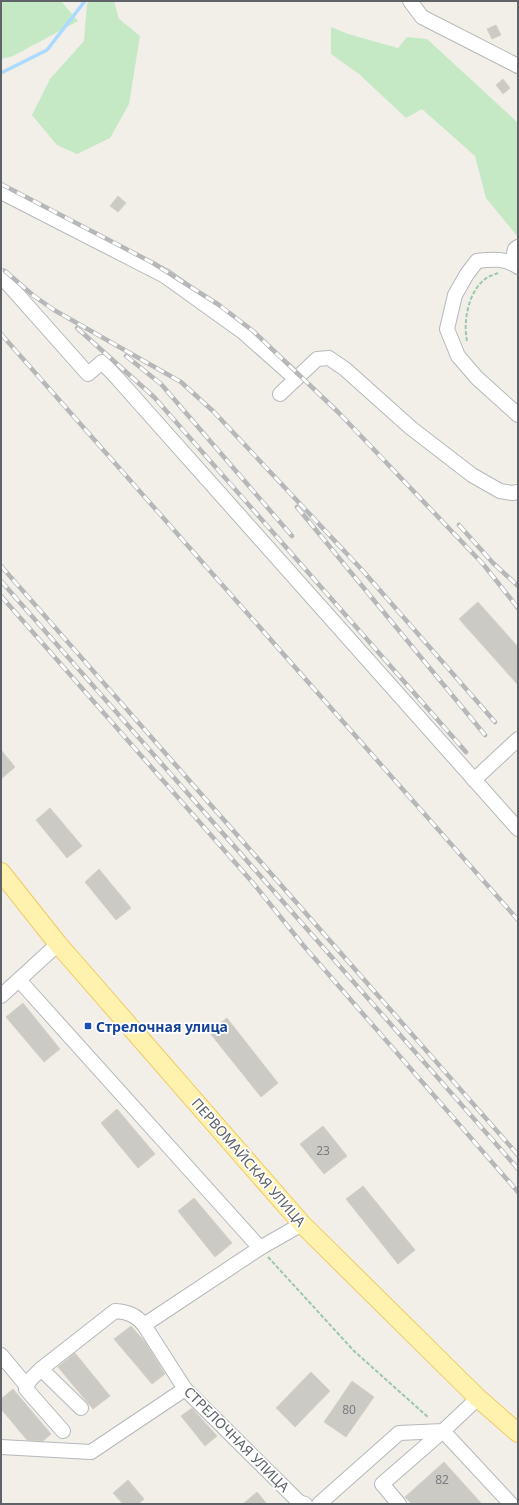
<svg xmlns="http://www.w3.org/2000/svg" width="519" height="1505" viewBox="0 0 519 1505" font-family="'Noto Sans',sans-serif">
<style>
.green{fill:#c5e8c5}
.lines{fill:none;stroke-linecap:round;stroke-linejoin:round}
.stream{stroke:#aadaff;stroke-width:3.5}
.building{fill:#cccac5;stroke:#d6d1c6}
.minor-casing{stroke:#b5b8bc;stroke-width:16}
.major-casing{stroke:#f2c960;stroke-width:20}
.path{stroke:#9cc7a9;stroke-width:2;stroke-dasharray:4 2;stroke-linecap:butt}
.minor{stroke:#fff;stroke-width:14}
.major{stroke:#fff2af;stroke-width:18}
.rail-casing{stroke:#b6b7b8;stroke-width:4.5}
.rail{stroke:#fff;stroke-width:3;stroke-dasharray:9;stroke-linecap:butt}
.transit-dot{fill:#1a4fb4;stroke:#fff;stroke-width:1.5}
.labels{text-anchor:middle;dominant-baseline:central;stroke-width:3.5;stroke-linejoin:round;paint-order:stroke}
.number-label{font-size:12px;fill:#7a7d7f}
.transit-label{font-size:14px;font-weight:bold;fill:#164399;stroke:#fff;text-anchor:start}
.street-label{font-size:14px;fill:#5f6368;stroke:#fff}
</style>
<rect width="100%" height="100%" fill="#f1efe8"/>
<g class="green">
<polygon points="1,1 61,1 78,21 13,56 1,59"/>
<polygon points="90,1 114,1 119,19 140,36 129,104 110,138 77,154 57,145 32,115 50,79 84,41 87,4"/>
<polygon points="331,27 348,34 398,48 407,37 427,39 518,123 518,237 486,198 475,156 422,109 406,118 359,74 331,54"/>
</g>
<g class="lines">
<polyline class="stream" points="1,73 47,50 85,1"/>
</g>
<g class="building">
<polygon points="496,25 501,35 492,39 487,29"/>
<polygon points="503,79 510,88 503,94 496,85"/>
<polygon points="118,196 126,203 118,212 110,206"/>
<polygon points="478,602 518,647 518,685 459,619"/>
<polygon points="1,750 15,767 1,779"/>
<polygon points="50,808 82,846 67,858 36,820"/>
<polygon points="99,869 131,908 116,920 85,882"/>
<polygon points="23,1003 60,1049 44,1062 6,1017"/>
<polygon points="227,1018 278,1083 261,1097 209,1032"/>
<polygon points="117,1109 155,1154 138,1168 101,1123"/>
<polygon points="323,1126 347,1156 324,1174 300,1144"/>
<polygon points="363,1186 415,1250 398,1264 346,1199"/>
<polygon points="194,1198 232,1243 215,1257 178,1211"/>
<polygon points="131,1326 145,1342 165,1374 152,1384 114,1339"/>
<polygon points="75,1353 110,1396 93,1409 58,1367"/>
<polygon points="311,1372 330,1391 295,1427 276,1408"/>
<polygon points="352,1381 374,1397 346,1437 324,1422"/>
<polygon points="13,1389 51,1434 43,1441 27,1440 1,1409 1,1399"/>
<polygon points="192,1408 217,1436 205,1446 181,1416"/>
<polygon points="444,1462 482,1504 412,1504 405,1497"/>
<polygon points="128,1480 144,1499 138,1504 123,1504 113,1493"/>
<polygon points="257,1492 267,1504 243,1504"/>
</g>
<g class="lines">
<g class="minor-casing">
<g id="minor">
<polyline points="410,1 422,17 518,66"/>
<polyline points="1,192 165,276 243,332 296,379"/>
<polyline points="512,263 515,249 518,247"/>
<path d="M518 267C506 258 492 259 477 261L467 274 455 295 447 329 458 356 477 378 518 415"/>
<polyline points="1,276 88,374 102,362 118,379 518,829"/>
<polyline points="280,394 317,359 329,358 345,369 411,428 472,475 500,491 512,493 518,492"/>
<polyline points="474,780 518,739"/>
<polyline points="19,980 260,1248"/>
<polyline points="1,996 58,944"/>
<polyline points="144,1325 260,1248 302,1224"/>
<polyline points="1,1355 26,1385"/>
<polyline points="41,1369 81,1408"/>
<path d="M63 1431 26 1389 29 1381 41 1369 115 1311C128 1312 136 1315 144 1325L185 1389 299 1502 305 1504"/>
<polyline points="1,1447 91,1452 185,1389"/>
<polyline points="319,1504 399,1433 443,1431 478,1398"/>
<polyline points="399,1504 382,1484 443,1431 511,1504"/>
</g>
</g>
<g class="major-casing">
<polyline id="major" points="1,872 58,944 302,1224 478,1398 518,1433"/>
</g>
<g class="path">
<path d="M467 341C463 322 468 293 484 280 487 277 493 275 498 273"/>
<polyline points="268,1257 354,1351 429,1418"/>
</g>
<use href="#minor" class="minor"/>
<use href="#major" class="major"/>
<g class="rail-casing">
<g id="rail">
<polyline points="1,184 153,263 219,305 253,331 338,412 483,564 518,608"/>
<polyline points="5,271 34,296 54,310 181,382 214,412 363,571 495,722"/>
<polyline points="77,328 154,397 466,752"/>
<polyline points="1,334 518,920"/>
<polyline points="126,356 161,384 292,536"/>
<polyline points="297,507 485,735"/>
<polyline points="459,525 493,563 518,586"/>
<polyline points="1,566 518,1155"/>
<polyline points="1,581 518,1169"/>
<polyline points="1,596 253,883 303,945 518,1192"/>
</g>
</g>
<use href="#rail" class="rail"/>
</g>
<rect class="transit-dot" x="84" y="1022" width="8" height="8" rx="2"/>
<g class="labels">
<g class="number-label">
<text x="323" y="1150">23</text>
<text x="349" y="1409">80</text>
<text x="442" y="1479">82</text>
</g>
<g class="transit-label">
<text x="96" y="1026">Стрелочная улица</text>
</g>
<g class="street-label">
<text transform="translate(249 1162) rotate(49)">ПЕРВОМАЙСКАЯ УЛИЦА</text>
<text transform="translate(237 1439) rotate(45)">СТРЕЛОЧНАЯ УЛИЦА</text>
</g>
</g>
<rect width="519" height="1505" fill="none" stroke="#5f6368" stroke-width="4"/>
</svg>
